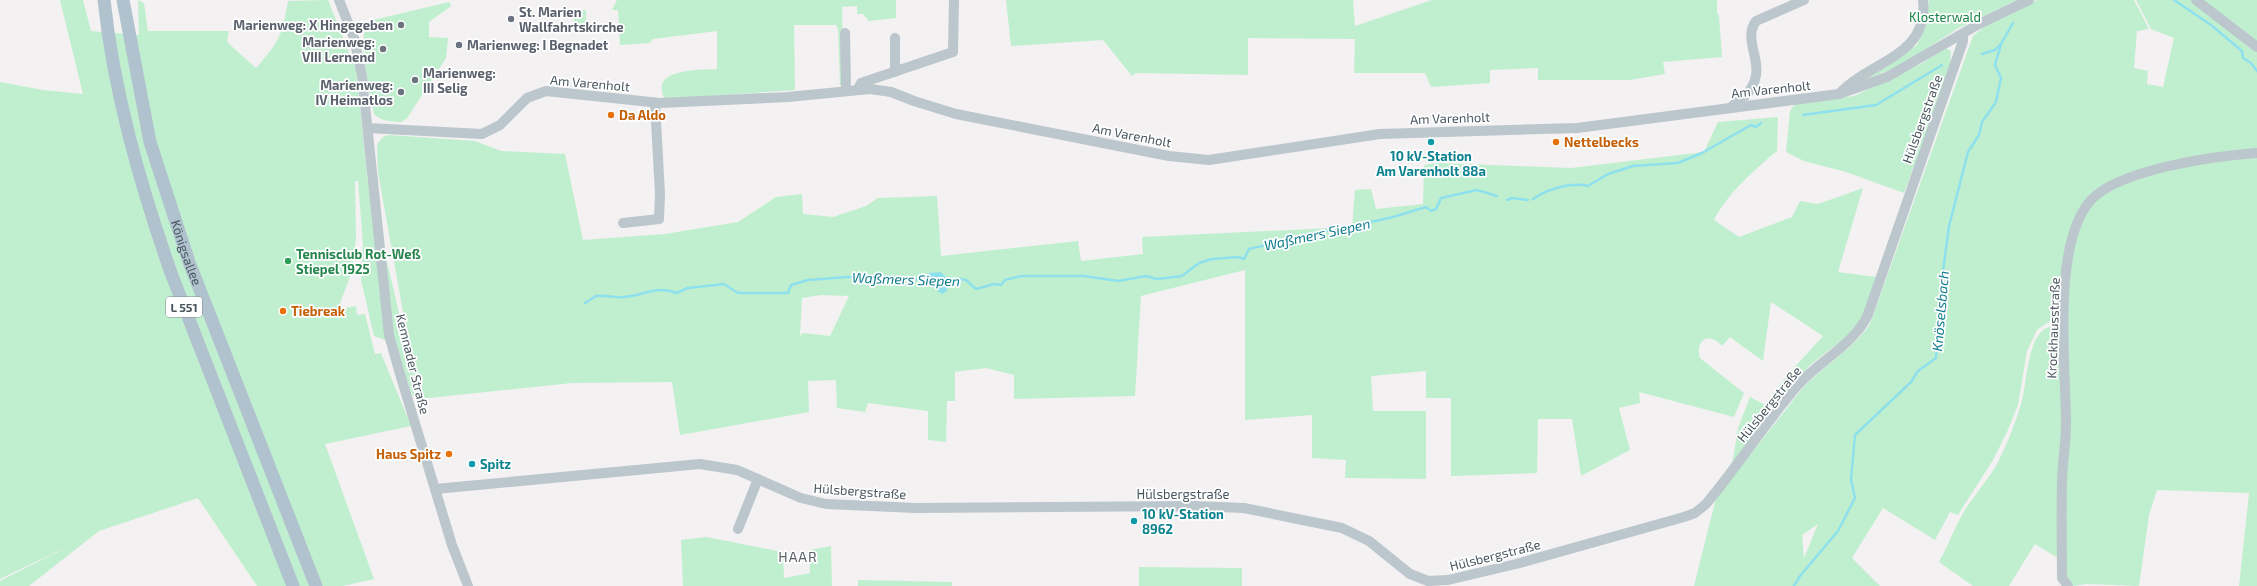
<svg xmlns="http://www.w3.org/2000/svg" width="2257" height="586" viewBox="0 0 2257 586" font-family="'Exo 2',sans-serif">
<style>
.green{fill:#c0efcf;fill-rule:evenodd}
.water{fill:#8ee0ec}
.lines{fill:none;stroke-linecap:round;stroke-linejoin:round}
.stream{stroke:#8ee0ec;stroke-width:2.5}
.minor{stroke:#bcc6cd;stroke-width:10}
.major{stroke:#b1c2cf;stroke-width:13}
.worship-dot{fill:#6b7280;stroke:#fff;stroke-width:1.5}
.food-dot{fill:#e8710a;stroke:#fff;stroke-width:1.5}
.culture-dot{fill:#0f9aa8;stroke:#fff;stroke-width:1.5}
.leisure-dot{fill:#2e9e5b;stroke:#fff;stroke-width:1.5}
.labels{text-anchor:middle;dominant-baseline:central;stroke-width:3.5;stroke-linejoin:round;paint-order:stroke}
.shield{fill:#fff;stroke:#7f898e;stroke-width:1}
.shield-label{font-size:12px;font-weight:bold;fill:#48565e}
.worship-label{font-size:13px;font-weight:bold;fill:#5b616d;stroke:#fff;text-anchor:start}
.park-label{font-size:13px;fill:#188144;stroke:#fff}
.street-label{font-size:13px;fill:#48565e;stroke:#fff}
.food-label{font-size:13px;font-weight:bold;fill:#c56008;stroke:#fff;text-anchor:start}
.culture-label{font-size:13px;font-weight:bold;fill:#0d838f;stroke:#fff;text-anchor:start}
.leisure-label{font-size:13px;font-weight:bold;fill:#27864d;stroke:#fff;text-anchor:start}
.water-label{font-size:14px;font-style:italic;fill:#0e7c8e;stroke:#fff}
.neighbourhood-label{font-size:14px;letter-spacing:1px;fill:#5d6266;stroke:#fff}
</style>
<rect width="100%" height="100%" fill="#f3f1f1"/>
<g class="green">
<path d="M60 0H83L91 31 139 35 138 0 144 3 148 31H229L227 42 256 68C280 41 282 36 288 1L328 0 356 70 368 182 416 384 378 173 377 144 384 136 389 135 475 141 501 151 565 154 583 240 665 234 738 222 776 197 802 194 803 214 833 217 866 206 878 198 937 196 941 256 1078 241 1081 261 1143 254 1142 237 1352 227 1355 190 1371 189 1376 209 1423 204 1424 165 1436 163 1571 168 1704 152 1718 122 1778 117 1777 151C1754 170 1727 194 1714 220L1739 237 1792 217 1800 201 1818 204 1863 188 1838 272 1876 277 1862 320 1854 331 1810 365 1732 465 1738 428 1750 397 1765 405 1784 379 1823 336 1771 302 1763 361 1730 337 1722 346C1710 331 1694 340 1700 358L1744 393 1734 417 1639 392 1640 403 1619 408 1630 450 1581 476 1572 419H1538L1537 473 1451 476V398H1426V371L1371 376 1373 411H1426V479L1349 478H1345L1346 460 1312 458V415L1245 420V270L1141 296 1135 396 1014 399V375L986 368 955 372V401H947L946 442 928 440V411L868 403 865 412 837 408 836 380 808 381 809 412 680 435 672 382 572 383 419 399 412 395 395 344 374 336 361 280 363 245 358 181H355L356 238 352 271 338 309 356 306 357 315 365 314 375 354 381 353 411 426 325 444 374 579 343 586H257L198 498 99 531 29 586H0V581L71 545 0 579V82L43 90 83 94ZM821 295 849 296 830 336 803 333 800 336 802 298Z"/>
<path d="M617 0H896V18L869 21 863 14H857V6L842 7 844 85H840L838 29 836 25H794L795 90 665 99C648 68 700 70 717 69V31L653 39 650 43 620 45 618 10H612Z"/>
<polygon points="1006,0 1353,0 1355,26 1432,0 1717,0 1717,12 1719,16 1722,57 1663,62 1665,74 1630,80 1538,80 1538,68 1490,70 1490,83 1431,87 1425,73 1354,73 1355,39 1248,38 1248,75 1136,73 1132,76 1103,40 1011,46"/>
<polygon points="1929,0 2017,0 1957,29 1901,65 1858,83 1917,45 1926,26"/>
<path d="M2037 0H2134L2149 29 2137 31 2134 68 2148 71 2147 84 2163 87 2174 38 2151 29 2136 0H2257V586H2239L2249 493 2157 490 2149 515 2139 586 2086 584 2074 586 2068 582 2066 563 2035 544 2009 586H1973L1939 562C1948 546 1954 529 1963 513 1973 497 1986 482 1996 466 2006 446 2015 425 2021 404 2028 384 2026 318 2060 327L2059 315 2037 330 2027 351 2018 405 2007 432 1993 460 1958 515 1950 512 1935 540 1883 508 1852 558 1880 586H1694L1716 498 1802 389C1823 366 1852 350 1870 324L1973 36 1992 20ZM1818 524 1804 558 1802 535Z"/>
<path d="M449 2 451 6 429 22V37L448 38 446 58 407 118 402 122C391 121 382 122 374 114 371 94 355 36 369 21Z"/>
<polygon points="578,10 586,10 586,28 582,33 575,33 573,29 574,13"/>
<polygon points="1944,47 1951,51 1950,70 1904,193 1846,172 1804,161 1786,152 1790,111 1795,104 1854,96 1923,63"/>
<polygon points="706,537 783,552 784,578 810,573 809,550 831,546 832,586 683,586 681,540"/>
<polygon points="1139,567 1242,568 1242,586 1139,586"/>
<polygon points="858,580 952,582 952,586 858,586"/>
</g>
<path class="water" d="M940 272C947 276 949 283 947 291L942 294 922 280 928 273Z"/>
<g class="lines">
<g class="stream">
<polyline points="2174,0 2211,25 2242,51 2243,58 2251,63 2257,71"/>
<polyline points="1982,54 1995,50 2001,44"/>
<polyline points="1803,115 1876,105 1942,65"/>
<path d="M1533 199C1547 189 1571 182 1588 186L1608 174 1633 166 1678 163 1702 153 1751 125 1756 127 1761 123"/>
<polyline points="1507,200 1512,198 1528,200"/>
<path d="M945 282 957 283 960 279 966 280 976 289 994 284 1001 285 1005 280 1021 276H1084L1118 281 1146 276 1157 279 1182 276 1199 263 1212 259 1238 257 1244 259 1249 249C1264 245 1282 243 1298 238 1309 234 1319 230 1331 231L1393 217 1426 207 1431 211 1436 209 1441 198 1477 190 1497 196"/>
<path d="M585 303 596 296C606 295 614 298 624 297 642 296 657 285 676 293L688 288 724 284 738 293H788L791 285 808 280 847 277 885 276 924 280"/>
<polyline points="1794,586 1800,576 1838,531 1855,498 1851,480 1855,435 1911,382 1918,371 1936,358 1941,286 1949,226 1968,152 1979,135 1982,122 1996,102 2001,78 1995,65 2001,44 2013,23"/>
</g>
<g class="minor">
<polyline points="339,0 354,38 362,76 389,335 400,374 452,545 468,586"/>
<polyline points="2196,0 2257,47"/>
<polyline points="845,33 846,90"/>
<polyline points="895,72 895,38"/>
<polyline points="858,89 861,83 953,52 954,0"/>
<path d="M1840 93C1871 60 1929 57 1923 0"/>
<path d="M1731 107C1737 102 1746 97 1750 90 1768 64 1741 42 1756 21L1804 0"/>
<polyline points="368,128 482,134 500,125 527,98 546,91 660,103 788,97 870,89 891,92 914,101 956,114 1169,156 1209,160 1380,134 1577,128 1839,94 1887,77 1979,24 2029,0"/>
<polyline points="623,223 659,219 660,194 655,103"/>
<path d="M435 489 700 464 737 470 801 498 826 504 916 508 1194 506 1244 508 1342 528 1369 541 1410 574 1428 581 1448 580 1516 564 1684 517 1695 513 1706 504C1738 466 1765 423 1798 385 1820 361 1852 345 1867 317L1963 41V34"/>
<polyline points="738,529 758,479"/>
<path d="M2068 586 2062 578C2062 547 2061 515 2062 484 2062 464 2066 444 2066 424 2066 367 2051 244 2091 200 2120 169 2215 156 2257 153"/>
</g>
<g class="major">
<path d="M104 0C114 93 140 184 171 273L293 586"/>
<path id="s1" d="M123 0 150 142 189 262 316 586"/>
</g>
</g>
<g class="worship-dot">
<circle cx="511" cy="19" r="4"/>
<circle cx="401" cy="25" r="4"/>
<circle cx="459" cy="45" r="4"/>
<circle cx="383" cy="49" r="4"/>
<circle cx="415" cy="80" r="4"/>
<circle cx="401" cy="92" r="4"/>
</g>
<g class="food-dot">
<circle cx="611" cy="115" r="4"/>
<circle cx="1556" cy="142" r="4"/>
<circle cx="283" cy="311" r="4"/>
<circle cx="449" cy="454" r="4"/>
</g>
<g class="culture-dot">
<circle cx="1431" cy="142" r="4"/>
<circle cx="472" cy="464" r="4"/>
<circle cx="1134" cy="521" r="4"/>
</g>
<circle class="leisure-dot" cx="288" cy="261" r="4"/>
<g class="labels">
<rect class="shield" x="166" y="297" width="36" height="20" rx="3"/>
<g class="shield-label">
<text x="184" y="307">L 551</text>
</g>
<g class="worship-label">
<text x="519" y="12">St. Marien<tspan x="519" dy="15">Wallfahrtskirche</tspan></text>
<text x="393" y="25" text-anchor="end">Marienweg: X Hingegeben</text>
<text x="375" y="42" text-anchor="end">Marienweg:<tspan x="375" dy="15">VIII Lernend</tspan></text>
<text x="467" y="45">Marienweg: I Begnadet</text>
<text x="423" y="73">Marienweg:<tspan x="423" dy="15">III Selig</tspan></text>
<text x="393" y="85" text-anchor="end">Marienweg:<tspan x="393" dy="15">IV Heimatlos</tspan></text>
</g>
<g class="park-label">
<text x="1945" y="17">Klosterwald</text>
</g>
<g class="street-label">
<text transform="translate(590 83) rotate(5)">Am Varenholt</text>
<text transform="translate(1771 89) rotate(-6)">Am Varenholt</text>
<text transform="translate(1450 118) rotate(-2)">Am Varenholt</text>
<text transform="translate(1922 119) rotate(-70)">Hülsbergstraße</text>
<text transform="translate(1132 135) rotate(11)">Am Varenholt</text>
<text stroke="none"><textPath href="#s1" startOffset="261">Königsallee</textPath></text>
<text transform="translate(2053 328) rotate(-88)">Krockhausstraße</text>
<text transform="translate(413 364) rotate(76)">Kemnader Straße</text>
<text transform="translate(1769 404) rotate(-51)">Hülsbergstraße</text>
<text transform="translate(860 491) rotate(4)">Hülsbergstraße</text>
<text x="1183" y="494">Hülsbergstraße</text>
<text transform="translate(1495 555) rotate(-14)">Hülsbergstraße</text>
</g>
<g class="food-label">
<text x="619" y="115">Da Aldo</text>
<text x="1564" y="142">Nettelbecks</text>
<text x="291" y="311">Tiebreak</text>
<text x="441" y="454" text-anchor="end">Haus Spitz</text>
</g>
<g class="culture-label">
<text x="1431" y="156" text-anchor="middle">10 kV-Station<tspan x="1431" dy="15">Am Varenholt 88a</tspan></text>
<text x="480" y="464">Spitz</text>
<text x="1142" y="514">10 kV-Station<tspan x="1142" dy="15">8962</tspan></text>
</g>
<g class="leisure-label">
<text x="296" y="254">Tennisclub Rot-Weß<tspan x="296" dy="15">Stiepel 1925</tspan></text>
</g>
<g class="water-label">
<text transform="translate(1317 234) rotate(-12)">Waßmers Siepen</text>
<text transform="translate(906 279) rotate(2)">Waßmers Siepen</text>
<text transform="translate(1940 311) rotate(-85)">Knöselsbach</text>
</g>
<g class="neighbourhood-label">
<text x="798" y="556">HAAR</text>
</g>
</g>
</svg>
